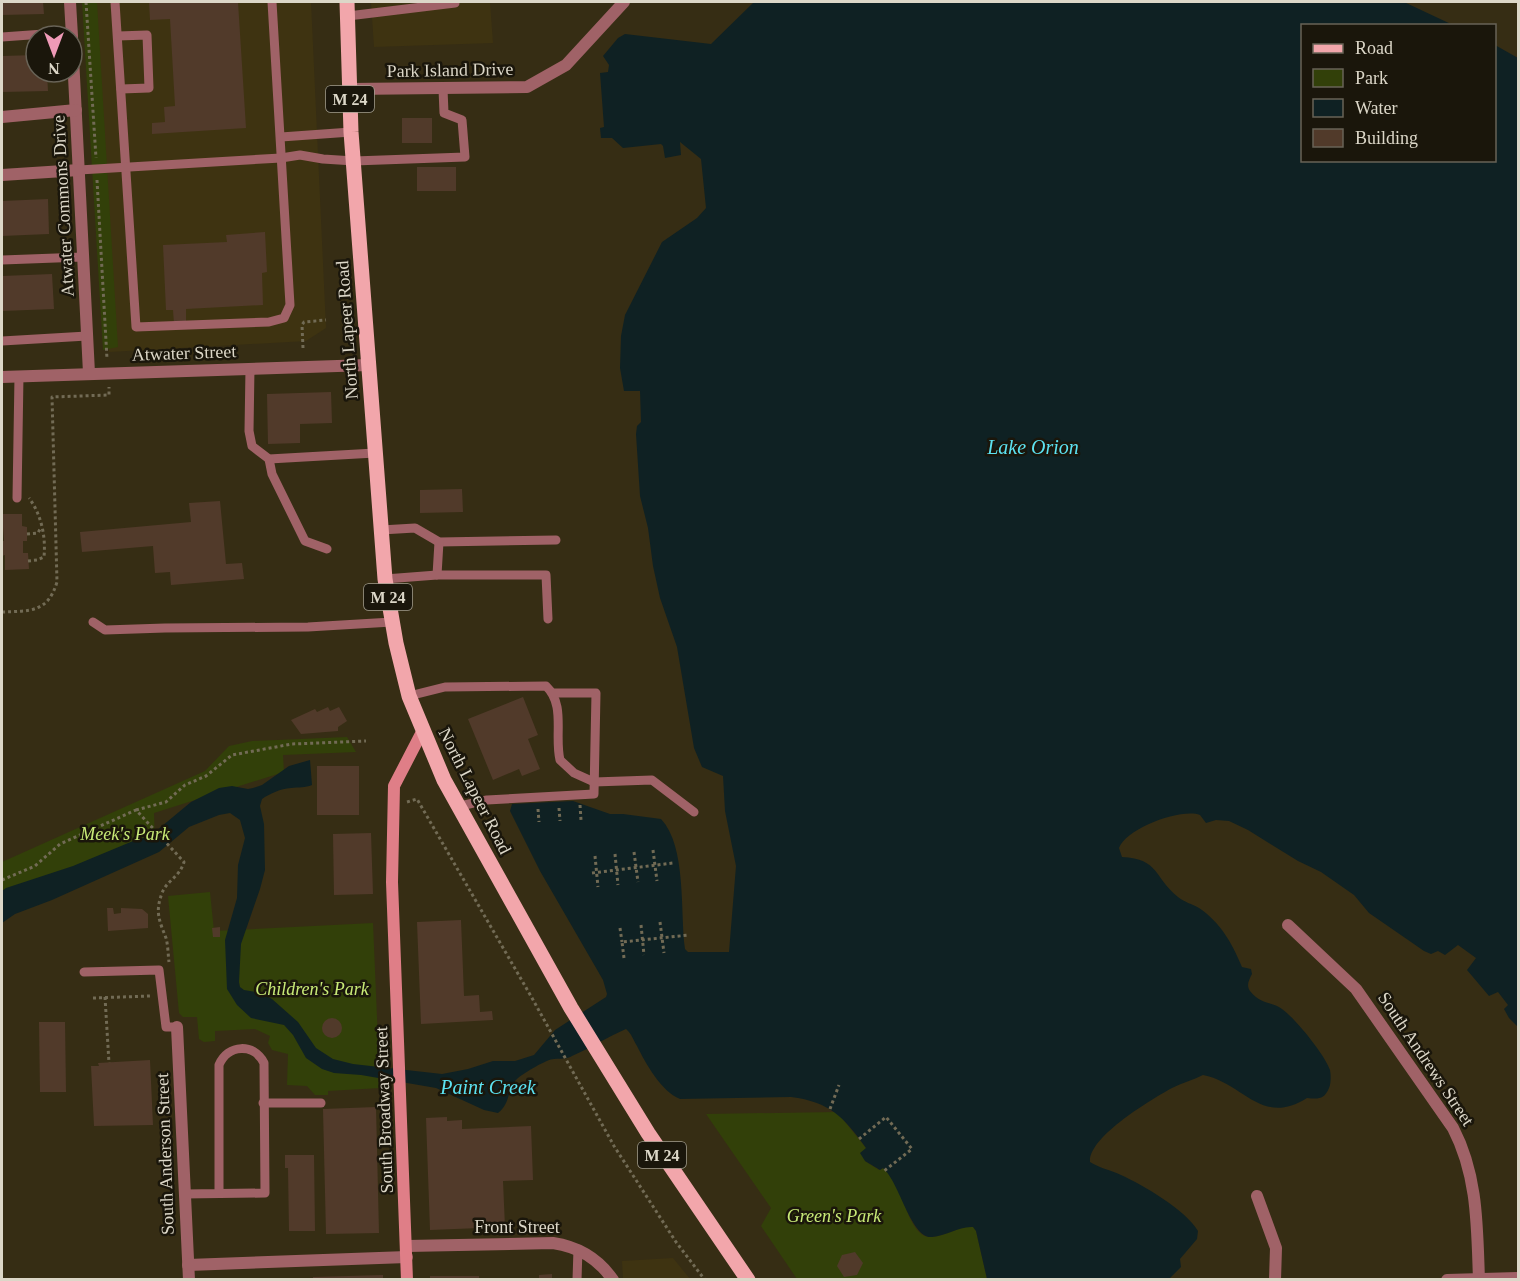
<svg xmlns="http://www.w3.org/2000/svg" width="1520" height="1281" viewBox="0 0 1520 1281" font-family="'Times New Roman',serif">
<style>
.built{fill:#3e3311}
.green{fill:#324009}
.water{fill:#0f2123}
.building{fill:#513a2a}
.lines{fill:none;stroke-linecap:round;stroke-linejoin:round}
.path{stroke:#726b55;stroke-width:3;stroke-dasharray:3 3;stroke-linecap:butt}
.lane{stroke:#a06267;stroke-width:9}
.street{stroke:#a06267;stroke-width:12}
.secondary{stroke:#df7e87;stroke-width:12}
.primary{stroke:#f2a6ab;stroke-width:15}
.labels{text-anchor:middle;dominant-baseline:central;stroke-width:5;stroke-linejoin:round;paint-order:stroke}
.shield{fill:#1a160b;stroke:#a29d8f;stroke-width:1.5}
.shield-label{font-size:16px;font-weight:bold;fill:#dcd7c8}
.street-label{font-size:18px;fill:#dcd7c8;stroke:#1a160b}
.park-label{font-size:18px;font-style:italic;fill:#c8ea77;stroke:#1a160b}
.water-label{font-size:20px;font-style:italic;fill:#5ce2f1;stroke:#1a160b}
</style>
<rect width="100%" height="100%" fill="#362d14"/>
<g class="built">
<polygon points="92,2 311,2 326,328 306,341 109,352"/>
<polygon points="371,2 490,2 493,43 374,47"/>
<polygon points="673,1258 690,1279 623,1279 622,1261"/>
</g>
<g class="green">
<polygon points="82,2 97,2 118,347 103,350"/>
<polygon points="347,737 356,752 283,755 284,772 154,813 155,845 2,912 2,862 205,771 229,746 252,741"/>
<polygon points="210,892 214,931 373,923 380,1088 328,1091 328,1095 315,1095 307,1086 287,1085 288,1054 272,1050 268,1043 270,1036 255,1029 215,1031 215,1041 204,1042 199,1039 197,1017 183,1017 179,1013 168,896"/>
<path d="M837 1112 866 1148 865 1161 879 1170 883 1168C890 1174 896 1183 899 1191 906 1205 913 1239 932 1237 946 1236 959 1226 973 1226L976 1231 987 1279H797L761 1226 771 1208 706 1114Z"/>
</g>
<path class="water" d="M754 2H1404L1453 25 1302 26V160H1494L1495 45 1518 58V1027L1509 1018 1504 1009 1508 1005 1498 992 1489 996 1467 970 1476 958 1458 945 1445 955 1438 951 1431 954 1424 951 1369 913 1354 895 1321 872 1298 861 1248 830 1229 821 1216 820 1206 823 1200 815C1181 808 1127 828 1119 848L1122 857C1160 859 1153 877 1178 897 1184 902 1192 904 1199 908 1221 923 1232 943 1242 967L1251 969 1252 974C1249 980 1246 985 1250 991 1261 1005 1271 1001 1282 1009 1295 1018 1325 1055 1330 1070 1331 1075 1331 1084 1329 1088 1324 1100 1318 1099 1307 1098 1261 1127 1244 1083 1203 1075 1193 1080 1182 1083 1172 1088 1152 1099 1088 1137 1090 1162 1099 1168 1111 1170 1121 1175 1143 1185 1186 1210 1198 1231L1197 1239 1180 1259 1181 1267 1169 1279H987L976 1231 973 1227C959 1226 946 1236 932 1237 911 1239 900 1183 883 1168L880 1170 865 1161 860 1153 866 1148C844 1117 830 1102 791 1097L680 1099C661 1091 646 1064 637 1046 633 1040 632 1034 626 1029 607 1037 591 1048 572 1056 565 1060 561 1058 554 1059 547 1059 524 1073 518 1078 506 1089 512 1102 498 1113L484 1110 436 1088 361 1075 334 1073 322 1069 306 1058 293 1035 284 1025 251 1018 237 1005 227 989 225 940 237 898 238 865 245 838 240 820 230 813 219 815 189 827 159 852 52 900 15 914 2 923V891L6 888 73 866 133 841 150 836 191 802 219 788 232 786 248 789 253 788 262 785 289 766 310 760 312 785C305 788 299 787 291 788 280 789 271 793 262 799L260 806 264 824 265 870 260 889 241 944 239 982 240 987 244 990 261 993 272 999 298 1022 316 1048 333 1059 353 1064 442 1074 468 1069 493 1061H515L534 1055 555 1030 606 997 607 994 603 980 540 871 510 811 512 804 573 801 610 814H623L661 819C687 846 680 914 685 949L688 952H729L736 866 725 811 723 776 702 767 694 748 677 647 660 598 653 566 648 528 640 496 636 434 637 426 641 422 640 391H624L620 368 621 336 625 315 662 242 697 218 706 208 701 159 680 142 681 155 665 158 663 146 661 144 623 148 612 138H601L600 128 604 127 600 73 608 72 609 65 603 56 618 38 625 34 711 44Z"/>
<g class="building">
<polygon points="2,2 43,2 44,14 2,15"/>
<polygon points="149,2 238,2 246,128 152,134 152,123 165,122 164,107 175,106 170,19 150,20"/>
<polygon points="36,55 36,72 47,72 48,91 2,92 2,56"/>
<rect x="402" y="118" width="30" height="25"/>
<rect x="417" y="167" width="39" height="24"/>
<polygon points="48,199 49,234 2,236 2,201"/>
<polygon points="265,232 267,272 262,273 263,305 186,309 186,324 174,324 173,310 166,310 163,245 227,242 226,235"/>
<polygon points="52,274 54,309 2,311 2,276"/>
<polygon points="331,392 332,423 300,424 300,443 268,444 267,394"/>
<polygon points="462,489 463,512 420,513 420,490"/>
<polygon points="220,501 226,564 242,563 244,579 171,585 170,572 155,573 153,546 82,552 80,532 191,522 189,503"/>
<polygon points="2,514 22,514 22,526 27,527 27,541 23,541 23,553 28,553 29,569 5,570 5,555 2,556 2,541 4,541"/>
<polygon points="523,697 538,735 528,739 540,769 522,776 519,769 493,780 468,719"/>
<polygon points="328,707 330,711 339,707 347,721 338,727 338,731 301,734 291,720 315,709 317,712"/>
<rect x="317" y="766" width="42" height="49"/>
<polygon points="371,833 373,894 334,895 333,834"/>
<polygon points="107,908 113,908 114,914 121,913 121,908 142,909 148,914 148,928 108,931"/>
<polygon points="461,920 464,996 479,995 480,1012 492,1011 493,1020 421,1024 417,922"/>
<polygon points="220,927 220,937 213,937 212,928"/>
<circle cx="332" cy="1028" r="10"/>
<polygon points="39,1022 65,1022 66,1092 40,1092"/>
<polygon points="150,1060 153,1125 94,1126 91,1066 99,1066 98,1063"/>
<polygon points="376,1107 379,1233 326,1234 323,1109"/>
<polygon points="447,1117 447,1121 462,1120 462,1129 531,1126 533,1180 503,1181 505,1227 430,1230 426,1118"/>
<polygon points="285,1155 314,1155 315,1231 289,1231 288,1168 285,1168"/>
<polygon points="855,1252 863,1263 857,1275 844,1277 837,1266 842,1255"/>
<polygon points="552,1274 552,1280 539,1280 539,1275"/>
<polygon points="383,1275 383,1280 313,1280 313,1277"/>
<rect x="430" y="1276" width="49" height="4"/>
</g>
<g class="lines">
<g class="path">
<polyline points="86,2 96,158"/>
<polyline points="97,180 107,359"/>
<polyline points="303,348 302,325 304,322 326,320"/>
<polyline points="27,534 38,533 41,527"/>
<path d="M28 561 37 560 44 557C46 536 41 514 29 498"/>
<path d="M2 612C29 611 48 613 57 582L52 397 109 395V387"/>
<polyline points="407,802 417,799 532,998 614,1146 676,1242 705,1280"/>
<polyline points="580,805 581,820"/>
<polyline points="559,808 560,821"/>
<polyline points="538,809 539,822"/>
<polyline points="136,810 166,802 185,785 206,776 232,755 292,744 366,741"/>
<polyline points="653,850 657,881"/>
<polyline points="634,852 638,882"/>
<polyline points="615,854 618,885"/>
<polyline points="595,856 598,887"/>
<polyline points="592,873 673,863"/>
<path d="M2 880 35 866 60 844 136 810 184 862C179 878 167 880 162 893 155 912 159 920 166 938 168 945 168 954 169 962"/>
<polyline points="660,922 664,953"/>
<polyline points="641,925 644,955"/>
<polyline points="620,928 622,942"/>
<polyline points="624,958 622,942 689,935"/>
<polyline points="105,997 109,1063"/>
<polyline points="93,998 150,996"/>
<polyline points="830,1109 839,1085"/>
<polyline points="859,1139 886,1117 912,1149 884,1171"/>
</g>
<g class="lane">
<polyline points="115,2 136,327 269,322 284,318 290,305 272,2"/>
<polyline points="348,16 455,3 455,2"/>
<polyline points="118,36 147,35 149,88 121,89"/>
<polyline points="2,37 72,32"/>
<polyline points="281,137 351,132"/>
<polyline points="79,170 281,158 300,155 323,159 354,161 465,157 462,120 444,113 443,89"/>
<polyline points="2,260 83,257"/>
<polyline points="2,341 87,336"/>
<polyline points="250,368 249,431 252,446 269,459 375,453"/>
<polyline points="269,459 272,474 305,541 327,549"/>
<polyline points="17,498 19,376"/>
<polyline points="381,530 415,528 439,542 556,540"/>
<polyline points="437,575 439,542"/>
<polyline points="385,579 437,575 546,575 548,619"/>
<polyline points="93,622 105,630 165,628 308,627 392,622"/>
<path d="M409 696 445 687 546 686C566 705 554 735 560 760L574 773 594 782 652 780 694 812"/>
<polyline points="460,806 487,800 594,794 596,693 553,693"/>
<polyline points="84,972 159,970 166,1027 177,1027"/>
<polyline points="263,1103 321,1103"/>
<path d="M184 1194 265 1193 264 1063C254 1043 228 1044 219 1065V1193"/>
<polyline points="577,1280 578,1249"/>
</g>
<g class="street">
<polyline points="70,2 72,36"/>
<polyline points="72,37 89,373"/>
<polyline points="350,89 527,87 566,65 624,2"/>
<polyline points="2,117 76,110"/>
<polyline points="2,175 79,170"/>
<polyline points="2,377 368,365"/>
<path d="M1288 925 1356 989 1453 1128C1478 1176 1477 1227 1479 1280"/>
<polyline points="177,1027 189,1280"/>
<polyline points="1257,1196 1276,1248 1275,1280"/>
<path d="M407 1246 553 1243C579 1247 598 1258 613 1280"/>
<polyline points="188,1265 407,1257"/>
<polyline points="1447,1280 1518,1278"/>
</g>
<polyline class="secondary" points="407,1280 392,882 394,786 423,730"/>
<polyline class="primary" points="347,2 351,132 385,579 396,643 409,696 444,780 571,1008 648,1133 748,1280"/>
</g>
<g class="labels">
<g class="shield">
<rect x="326" y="86" width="48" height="26" rx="4.5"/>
<rect x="364" y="584" width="48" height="26" rx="4.5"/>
<rect x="638" y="1142" width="48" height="26" rx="4.5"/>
</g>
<g class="shield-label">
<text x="350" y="99">M 24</text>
<text x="388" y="597">M 24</text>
<text x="662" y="1155">M 24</text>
</g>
<g class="street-label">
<text transform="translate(450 70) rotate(-1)">Park Island Drive</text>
<text transform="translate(63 206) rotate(-93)">Atwater Commons Drive</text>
<text transform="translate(347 330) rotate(-94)">North Lapeer Road</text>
<text transform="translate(184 353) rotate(-2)">Atwater Street</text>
<text transform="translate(475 791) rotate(63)">North Lapeer Road</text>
<text transform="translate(1426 1059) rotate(56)">South Andrews Street</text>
<text transform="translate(384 1110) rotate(-92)">South Broadway Street</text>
<text transform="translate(165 1154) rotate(-92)">South Anderson Street</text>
<text x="517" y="1227">Front Street</text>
</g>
<g class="park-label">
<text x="125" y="834">Meek's Park</text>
<text x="312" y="989">Children's Park</text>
<text x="834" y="1216">Green's Park</text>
</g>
<g class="water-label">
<text x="1033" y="447">Lake Orion</text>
<text x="488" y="1087">Paint Creek</text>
</g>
</g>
<rect width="1520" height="1281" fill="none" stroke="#dcd7c8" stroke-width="6"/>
<rect x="1301" y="24" width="195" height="138" fill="#1a160b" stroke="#686357" stroke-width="1.5"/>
<rect x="1313" y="44" width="30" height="9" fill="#f2a6ab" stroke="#686357" stroke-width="1.5"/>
<text x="1355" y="54" font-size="18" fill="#dcd7c8">Road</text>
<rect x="1313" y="69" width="30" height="18" fill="#324009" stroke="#686357" stroke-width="1.5"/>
<text x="1355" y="84" font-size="18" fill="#dcd7c8">Park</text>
<rect x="1313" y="99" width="30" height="18" fill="#0f2123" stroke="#686357" stroke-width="1.5"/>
<text x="1355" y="114" font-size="18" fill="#dcd7c8">Water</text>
<rect x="1313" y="129" width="30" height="18" fill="#513a2a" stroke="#686357" stroke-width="1.5"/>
<text x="1355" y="144" font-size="18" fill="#dcd7c8">Building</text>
<g transform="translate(54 54) rotate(180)"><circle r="28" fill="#1a160b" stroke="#686357" stroke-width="1.5"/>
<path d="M0-4.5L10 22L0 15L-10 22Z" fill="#ef9ab7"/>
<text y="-9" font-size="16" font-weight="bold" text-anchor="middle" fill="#dcd7c8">N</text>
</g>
</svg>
